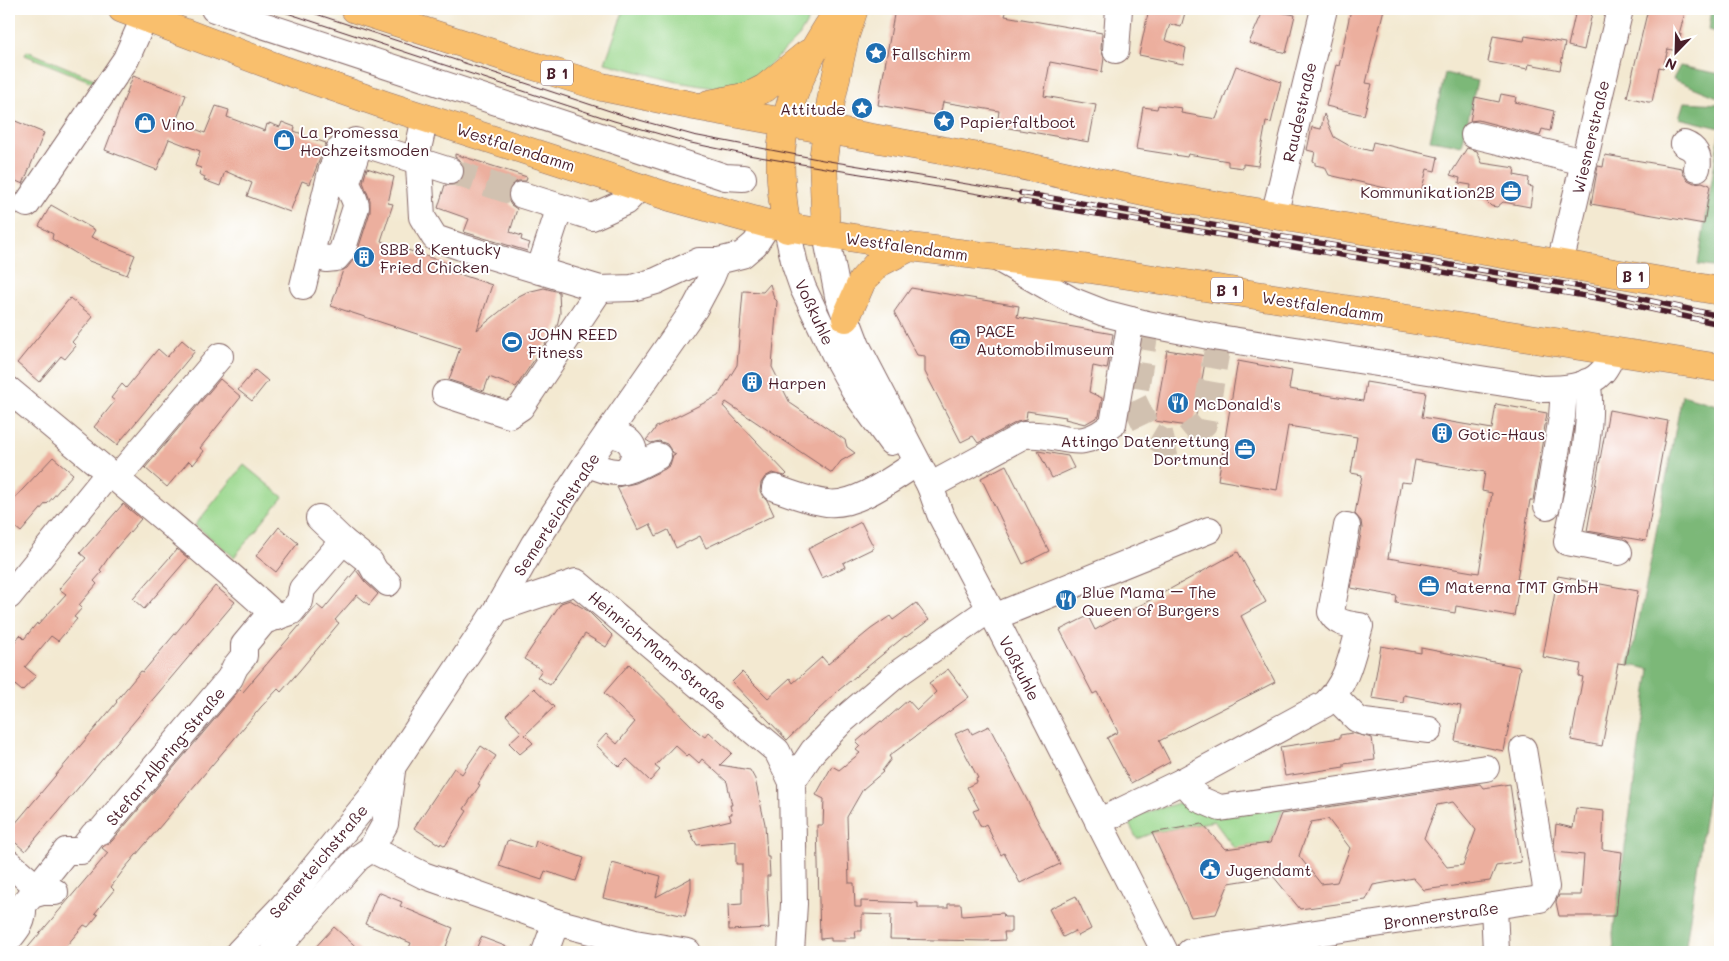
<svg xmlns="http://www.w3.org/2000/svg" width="1729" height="961" viewBox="0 0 1729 961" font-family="Mali,sans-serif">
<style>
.green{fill:#9ad78c;stroke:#727b5c}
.forest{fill:#7bb878;stroke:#626c52}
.building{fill:#ecaf9e;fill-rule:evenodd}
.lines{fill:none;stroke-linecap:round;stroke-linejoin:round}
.minor-tunnel{stroke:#d1c1b0;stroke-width:26;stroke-dasharray:26 13;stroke-linecap:butt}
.minor-casing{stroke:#856665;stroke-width:28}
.major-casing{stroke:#856665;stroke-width:29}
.minor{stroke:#fff;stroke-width:26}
.major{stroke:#f9bf6d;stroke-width:28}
.tram{stroke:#4a1f2b;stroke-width:1}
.rail-casing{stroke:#4a1f2b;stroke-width:5.5}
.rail{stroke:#fff;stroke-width:4;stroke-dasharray:11;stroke-linecap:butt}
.labels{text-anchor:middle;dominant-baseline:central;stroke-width:4;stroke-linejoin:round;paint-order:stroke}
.shield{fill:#fff;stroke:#80626b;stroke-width:1}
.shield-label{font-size:15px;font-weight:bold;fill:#4a1f2b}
.poi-label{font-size:16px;fill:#4a1f2b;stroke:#fff;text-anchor:start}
.street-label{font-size:16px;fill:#4a1f2b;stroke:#fff}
</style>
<rect width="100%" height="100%" fill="#fff"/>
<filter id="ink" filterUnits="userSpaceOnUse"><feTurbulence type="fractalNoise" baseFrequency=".02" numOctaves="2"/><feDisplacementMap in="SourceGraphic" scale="10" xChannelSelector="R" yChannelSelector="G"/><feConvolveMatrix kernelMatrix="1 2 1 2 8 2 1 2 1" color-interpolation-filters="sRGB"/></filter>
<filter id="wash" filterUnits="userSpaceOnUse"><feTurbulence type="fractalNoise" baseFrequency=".0096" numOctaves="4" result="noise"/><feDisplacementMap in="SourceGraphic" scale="20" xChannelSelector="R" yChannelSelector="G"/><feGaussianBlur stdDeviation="1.12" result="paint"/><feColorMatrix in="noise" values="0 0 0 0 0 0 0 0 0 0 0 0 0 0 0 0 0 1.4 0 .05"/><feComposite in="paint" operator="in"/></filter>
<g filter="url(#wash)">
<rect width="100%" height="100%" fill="#f3e9d1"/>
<g class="green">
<polygon points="624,9 815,9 799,36 764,71 745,82 714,88 677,82 605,63"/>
<polygon points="27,51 99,81 97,84 25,55"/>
<polygon points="244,465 283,497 234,557 195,525"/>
<polygon points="1193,799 1285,804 1270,843 1234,848 1214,821 1152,833 1137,839 1126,818"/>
</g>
<g class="forest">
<polygon points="1712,9 1720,9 1720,33 1709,30"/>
<polygon points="1680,66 1720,74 1720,98 1673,79"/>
<polygon points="1445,73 1477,81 1462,145 1430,140"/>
<polygon points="1684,102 1720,104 1720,128 1679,118"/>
<polygon points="1720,130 1720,268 1698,265"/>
<polygon points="1682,395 1720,406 1720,710 1685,952 1614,952 1613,933 1650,669 1629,665 1645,591"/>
</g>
<g id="blocks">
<g class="building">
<polygon points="895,9 1007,9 1005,16 1102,33 1101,49 1104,58 1102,72 1050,62 1044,96 1096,105 1089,142 997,126 999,111 943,102 940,116 878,105"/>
<polygon points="1149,9 1186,9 1181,27 1170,24 1165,40 1186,48 1183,64 1139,55"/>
<polygon points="1264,9 1295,15 1286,53 1249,43"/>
<polygon points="1351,9 1384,9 1366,83 1372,84 1364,115 1326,106 1336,65 1339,66"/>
<polygon points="1648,9 1686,9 1679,34 1681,34 1677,51 1668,49 1663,68 1659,67 1652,102 1648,102 1627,97"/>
<polygon points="1576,10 1592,13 1584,50 1568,46"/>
<polygon points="1493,36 1524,41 1525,36 1565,43 1560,70 1529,64 1528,69 1488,62"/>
<polygon points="1236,66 1281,82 1271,123 1266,122 1258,166 1243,164 1243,168 1228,166 1228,161 1188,154 1187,157 1136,149 1143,107 1157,109 1158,105 1182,108 1181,113 1216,119"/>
<polygon points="133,76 186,95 176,121 205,133 216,106 229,110 227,117 265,131 267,124 269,125 269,123 280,127 282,122 295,127 294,131 305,135 305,136 326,143 310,184 302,181 290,212 247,196 252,183 225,171 220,186 204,180 205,177 199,174 201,168 195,166 200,151 169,139 157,170 105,150"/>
<polygon points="1501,94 1516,97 1515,102 1554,111 1550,131 1542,129 1540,136 1478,120 1470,121 1475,97 1499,102"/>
<polygon points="1324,114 1334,137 1348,145 1371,151 1373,142 1438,157 1435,171 1427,169 1420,196 1329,175 1325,167 1315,165 1315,162 1313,161 1315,152 1307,150 1312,127 1321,129"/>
<polygon points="13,120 44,133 23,184 9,178 9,130"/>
<polygon points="1467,148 1477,151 1482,163 1515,168 1514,175 1529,178 1528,186 1533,187 1530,207 1503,202 1497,207 1491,206 1484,199 1469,197 1471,185 1459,183 1460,178 1450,175"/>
<polygon points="455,154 527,177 526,181 518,181 512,184 508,191 507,198 511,205 517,209 510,232 522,236 521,240 530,243 527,251 464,232 469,219 438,208 445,185 454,185 460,182 464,176 464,167 461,161 455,157"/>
<polygon points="1605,155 1682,168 1683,174 1688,180 1694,183 1702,182 1710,185 1704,224 1591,204 1598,166 1603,167"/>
<polygon points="367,168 394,177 388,203 393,204 381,241 458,267 456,273 492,285 477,330 519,296 527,292 544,288 559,292 560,313 557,326 516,387 489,377 484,391 449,380 460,348 331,306 343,270 347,268 356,256 370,212 370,200 363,182"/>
<polygon points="51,205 95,230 91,237 135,255 127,275 89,261 52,239 53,234 39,226"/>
<polygon points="770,284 774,298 777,301 772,367 790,403 845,440 847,447 855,453 841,461 832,473 726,402 723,406 787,474 785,476 772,473 765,477 761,483 760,491 763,497 767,500 774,515 706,548 700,536 676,548 668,530 656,536 650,524 638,530 617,487 636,483 665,469 670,465 673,455 676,454 672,452 667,444 659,441 651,443 646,440 653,432 656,427 718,396 737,365 743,291 763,292"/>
<polygon points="911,288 1019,306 1017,317 1113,334 1107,369 1093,366 1089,392 1102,398 1099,416 1085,424 1065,419 1066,417 1027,411 1026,420 1017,422 978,443 973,436 961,442 925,372 925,356 917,355 894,312"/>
<polygon points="70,298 93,317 72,342 76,346 70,353 65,359 61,356 39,382 17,363"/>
<polygon points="182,340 195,351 117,445 94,427 115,401 111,398 122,384 126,388 158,349 167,357"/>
<polygon points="1167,350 1206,356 1194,427 1155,421"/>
<path d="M1238 361 1292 371 1289 389 1363 401 1366 382 1426 392 1422 417 1492 429 1496 404 1547 413 1533 500H1530L1517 579H1520L1514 616 1456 606 1455 613 1396 603 1397 596 1351 588 1362 528 1361 521 1355 514 1362 475 1351 473 1357 437 1288 426 1277 490 1218 480ZM1415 460 1485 472 1482 491 1492 493 1479 573 1388 558 1401 482 1411 483Z"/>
<polygon points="255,370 268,381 252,401 238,390"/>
<polygon points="220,379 241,397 200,448 204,451 193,465 189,461 167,487 145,468"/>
<polygon points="1609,410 1668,421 1646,541 1587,531"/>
<polygon points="1038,451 1068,456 1074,468 1052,478"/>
<polygon points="53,457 73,474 47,504 46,503 21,532 9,522 9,504"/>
<polygon points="1006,465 1049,551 1023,564 981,478"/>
<polygon points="123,504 141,519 111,554 100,570 102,572 94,581 97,584 79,605 82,608 74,617 77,619 58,641 51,636 25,667 36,676 22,691 9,680 9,649 20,635 24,639 37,623 38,625 66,594 59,589 86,558 80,553"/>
<polygon points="861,522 874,548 843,563 845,567 822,578 808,549"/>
<polygon points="279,527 298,543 276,572 256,556"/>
<polygon points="177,549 188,558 144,609 133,599"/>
<polygon points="1238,552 1266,602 1241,616 1275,682 1159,741 1170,762 1131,783 1107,738 1118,732 1097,692 1093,694 1060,630 1088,616 1095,630"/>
<polygon points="356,570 365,582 378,594 369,605 357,595 335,620 339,623 300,670 281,692 278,689 261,707 125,868 111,887 114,890 95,913 98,915 88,927 84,925 61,952 24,952 108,853 102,848 104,846 112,841 240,689 243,692 317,605 323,610"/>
<polygon points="1558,576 1638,591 1625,664 1618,663 1602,746 1571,740 1583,677 1579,676 1581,664 1543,657"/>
<polygon points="215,586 235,602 25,851 9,837 9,831 117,702 116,701 141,671 143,672"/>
<polygon points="570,600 588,611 613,636 606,647 585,634 550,685 537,677 542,670 524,659 561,603"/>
<polygon points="916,603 929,620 906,637 905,636 839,690 787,740 732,682 742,672 768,698 790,678 793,683 822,657 828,664 871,629 890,616 893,620"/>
<polygon points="1381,646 1421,653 1421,648 1520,667 1504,751 1455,741 1461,706 1404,695 1403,703 1372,698"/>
<polygon points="629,664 698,732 705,737 709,732 732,753 720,765 750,770 755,779 765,824 767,857 769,857 770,876 767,876 767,888 769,928 729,930 728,905 742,904 742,864 736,864 736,841 697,845 689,830 731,820 729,814 732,814 730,805 732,805 727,782 702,759 699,763 689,754 687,756 675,745 655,766 660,770 650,781 627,759 619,767 596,745 606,734 617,744 635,722 604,693"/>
<polygon points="948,669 969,697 889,756 891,759 882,771 883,772 863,789 847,817 849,883 854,883 855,907 861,907 861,901 918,903 918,908 948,908 948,904 961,904 962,916 1003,913 1004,917 1011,917 1011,932 1004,932 1005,940 984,941 890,939 891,915 862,914 862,931 855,931 856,938 844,938 845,941 831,941 831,938 820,939 817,825 823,825 824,799 816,795 832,766 839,770 860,753 856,750 860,746 856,742 881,721 883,722 908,700 917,710 936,692 929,683"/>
<polygon points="534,688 554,707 525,735 533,743 520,754 509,743 521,732 506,715"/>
<polygon points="989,726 1060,864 1020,883 1004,853 1001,855 986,824 981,827 973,811 979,809 967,787 977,782 976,779 978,778 955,734 969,728 972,734"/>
<polygon points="1352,733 1372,738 1375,760 1344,764 1344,767 1285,776 1280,747 1340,738 1340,735"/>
<polygon points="481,746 496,756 478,784 480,785 464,809 467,811 445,846 441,843 440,845 414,828 454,768 462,774"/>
<path d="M1480 784 1483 788 1510 784 1521 862 1496 866 1490 881 1424 890 1413 878 1373 885 1366 900 1300 909 1273 876 1229 883 1216 914 1191 917 1152 833 1202 824 1225 849 1270 843 1281 814ZM1453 802 1476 830 1463 865 1447 867 1424 838 1437 805ZM1328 819 1350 848 1337 882 1321 884 1299 856 1311 822Z"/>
<polygon points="1576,808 1604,811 1602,849 1622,852 1616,916 1559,916 1556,902 1559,895 1581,895 1584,855 1555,852 1554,847 1556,824 1573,828"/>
<polygon points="510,840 534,848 536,841 584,858 576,881 545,871 542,880 499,866 507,841"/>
<polygon points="612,863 661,876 656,897 691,878 691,890 685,916 603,898"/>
<polygon points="378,892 402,902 400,906 453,928 444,952 421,952 409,948 411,943 365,924"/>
<polygon points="1076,896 1091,929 1078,936 1075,931 1063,937 1049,909"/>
<polygon points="334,927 362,952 311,952"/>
<polygon points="481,937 518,951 518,952 475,952"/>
</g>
</g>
</g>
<g filter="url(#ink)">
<use href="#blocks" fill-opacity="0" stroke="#856665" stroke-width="1"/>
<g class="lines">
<g class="minor-tunnel">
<polyline points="450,171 522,195"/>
<polyline points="1147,324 1134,401 1150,434 1167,444 1185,440 1204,424 1219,338"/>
</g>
<g class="minor-casing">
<g id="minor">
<polyline points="214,9 725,177 743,178"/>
<polyline points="1116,50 1119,9"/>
<polyline points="425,118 418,149 422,217 435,238 461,247 600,289 632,288 656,281 699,261 718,261 742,255 755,244 768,224"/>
<polyline points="1474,135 1584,162"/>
<path d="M1684 144C1695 148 1700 156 1697 168"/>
<polyline points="522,195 592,217 625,202 640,187"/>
<polyline points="27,204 126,59 144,18"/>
<polyline points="1274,216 1324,9"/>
<polyline points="787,229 795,265 803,288 835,355 857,395 891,442"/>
<polyline points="826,234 838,296 857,346 930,486 940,514 990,609 1165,952"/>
<path d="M311 255 326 259 336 258 342 251 356 207C356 198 349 191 347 182L358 148"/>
<path d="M997 258 1071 300 1104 313 1147 324 1219 338 1543 389C1562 389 1588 388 1602 372 1607 367 1610 358 1614 352"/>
<polyline points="1560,264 1620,9"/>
<polyline points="539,271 560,207"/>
<polyline points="303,286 331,172 339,150 355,141 450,171"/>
<path d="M1587 382C1596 424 1575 499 1567 542L1619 552"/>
<path d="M9 390C99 465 190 538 277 617"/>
<polyline points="445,394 509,415 521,407 600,289"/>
<path d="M608 433C614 435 622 436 627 440 638 449 635 464 624 471"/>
<path d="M587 463C621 479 626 472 658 456"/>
<polyline points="117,478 220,356"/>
<path d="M930 486 1024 435C1062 431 1077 456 1113 424L1131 320"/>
<path d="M775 488C792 494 809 501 827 503 856 507 893 478 917 463"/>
<polyline points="1547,506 1562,417 1564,389"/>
<polyline points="319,518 343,541 370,562 375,571 388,583"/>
<polyline points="9,596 109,473"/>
<polyline points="497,609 576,582 777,751 792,782"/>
<polyline points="994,617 1209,530"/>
<polyline points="1334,696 1357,719 1364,722 1429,730"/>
<polyline points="1183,781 1199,799 1220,808 1486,768"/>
<path d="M1098 822 1183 781 1325 704C1348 683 1352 654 1360 626 1348 624 1336 624 1331 612L1347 526"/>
<polyline points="371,849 423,875 556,922 635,943 688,952"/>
<polyline points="9,863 42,892 55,892"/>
<polyline points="1494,907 1496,952"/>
<path d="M9 939C19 927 24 921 23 905L32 895 42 892 43 880 66 851H81L94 834 101 831 230 678 235 667 244 656V645L264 621 291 612 300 601 302 589 343 541"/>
<polyline points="239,952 282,907 375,793 497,609 534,544 587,463 695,308 711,278 718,261"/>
<polyline points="274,952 358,858 371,849 385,824 392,771"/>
<polyline points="545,952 556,922"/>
<polyline points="791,952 794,904 792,782 813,751 842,721 897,674 990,609"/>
<polyline points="1190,952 1540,899 1544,893 1546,887 1523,749"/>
</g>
</g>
<g class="major-casing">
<g id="major">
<polyline points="122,9 284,70 385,105 670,197 768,224 910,247 1090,269 1720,368"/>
<polyline points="355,9 511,59 602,87 694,106 996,160 1157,195 1720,291"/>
<polyline points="709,104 749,96 765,88 807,54"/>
<path d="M787 229C783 204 779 177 781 152 785 100 810 51 840 9"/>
<polyline points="826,234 823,160 831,101 845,36 854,9"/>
<polyline points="846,318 862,281 877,264 910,247"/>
</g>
</g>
<use href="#minor" class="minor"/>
<use href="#major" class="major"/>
<g class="tram">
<polyline points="275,9 614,121 691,143 748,155 1020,201"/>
<polyline points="301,9 625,116 693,135 823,160 1021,193"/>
</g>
<g class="rail-casing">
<g id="rail">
<polyline points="1021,193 1606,291 1720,316"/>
<polyline points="1020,201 1609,300 1720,324"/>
</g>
</g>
<use href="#rail" class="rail"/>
</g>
</g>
<defs>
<g id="sight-disc" transform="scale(1.125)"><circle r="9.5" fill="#1f6fb2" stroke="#fff"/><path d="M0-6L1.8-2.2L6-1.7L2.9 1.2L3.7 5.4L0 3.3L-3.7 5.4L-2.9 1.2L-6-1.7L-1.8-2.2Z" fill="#fff"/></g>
<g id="shop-disc" transform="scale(1.125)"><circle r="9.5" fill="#1f6fb2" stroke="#fff"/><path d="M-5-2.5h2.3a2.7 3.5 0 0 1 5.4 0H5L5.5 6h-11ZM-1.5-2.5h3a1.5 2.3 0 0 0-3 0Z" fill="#fff"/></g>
<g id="office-disc" transform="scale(1.125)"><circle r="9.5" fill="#1f6fb2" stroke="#fff"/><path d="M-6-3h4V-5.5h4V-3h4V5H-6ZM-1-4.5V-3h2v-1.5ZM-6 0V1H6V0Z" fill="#fff"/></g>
<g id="building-disc" transform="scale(1.125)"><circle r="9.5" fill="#1f6fb2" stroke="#fff"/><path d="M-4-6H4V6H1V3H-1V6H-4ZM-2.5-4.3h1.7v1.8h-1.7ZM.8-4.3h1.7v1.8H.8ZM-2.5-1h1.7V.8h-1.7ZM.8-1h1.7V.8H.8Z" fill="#fff"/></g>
<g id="museum-disc" transform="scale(1.125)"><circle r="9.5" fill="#1f6fb2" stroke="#fff"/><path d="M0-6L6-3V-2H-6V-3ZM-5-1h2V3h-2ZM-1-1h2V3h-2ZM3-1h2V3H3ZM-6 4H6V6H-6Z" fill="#fff"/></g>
<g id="stadium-disc" transform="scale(1.125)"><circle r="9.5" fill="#1f6fb2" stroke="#fff"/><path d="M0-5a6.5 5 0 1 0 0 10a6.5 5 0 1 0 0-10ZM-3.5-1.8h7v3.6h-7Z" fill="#fff"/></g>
<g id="restaurant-disc" transform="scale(1.125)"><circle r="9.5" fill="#1f6fb2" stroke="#fff"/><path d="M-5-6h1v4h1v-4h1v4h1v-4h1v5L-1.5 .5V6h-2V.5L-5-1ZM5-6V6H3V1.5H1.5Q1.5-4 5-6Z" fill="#fff"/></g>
<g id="civic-disc" transform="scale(1.125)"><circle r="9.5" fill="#1f6fb2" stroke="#fff"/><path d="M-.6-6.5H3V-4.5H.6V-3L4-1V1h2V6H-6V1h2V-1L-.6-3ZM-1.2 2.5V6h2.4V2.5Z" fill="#fff"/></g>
</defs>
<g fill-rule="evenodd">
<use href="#sight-disc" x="876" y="53"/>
<use href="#sight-disc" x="862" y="108"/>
<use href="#sight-disc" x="944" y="121"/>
<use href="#shop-disc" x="145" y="123"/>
<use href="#shop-disc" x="284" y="140"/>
<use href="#office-disc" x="1511" y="191"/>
<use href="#building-disc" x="364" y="257"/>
<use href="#museum-disc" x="960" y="339"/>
<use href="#stadium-disc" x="512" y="342"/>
<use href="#building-disc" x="752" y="382"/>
<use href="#restaurant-disc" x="1178" y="403"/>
<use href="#building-disc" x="1442" y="433"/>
<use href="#office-disc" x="1245" y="449"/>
<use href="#office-disc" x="1429" y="586"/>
<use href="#restaurant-disc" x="1066" y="600"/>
<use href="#civic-disc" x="1210" y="869"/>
</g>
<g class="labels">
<g class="shield">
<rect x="541" y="60.5" width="32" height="25" rx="4"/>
<rect x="1617" y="263.5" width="32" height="25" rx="4"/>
<rect x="1211" y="277.5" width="32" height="25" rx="4"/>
</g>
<g class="shield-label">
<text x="557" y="73">B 1</text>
<text x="1633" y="276">B 1</text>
<text x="1227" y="290">B 1</text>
</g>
<g class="poi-label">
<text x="892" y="53">Fallschirm</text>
<text x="846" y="108" text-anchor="end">Attitude</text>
<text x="960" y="121">Papierfaltboot</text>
<text x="161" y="123">Vino</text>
<text x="300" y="131">La Promessa<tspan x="300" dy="18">Hochzeitsmoden</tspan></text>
<text x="1495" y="191" text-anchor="end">Kommunikation2B</text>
<text x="380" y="248">SBB &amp; Kentucky<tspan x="380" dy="18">Fried Chicken</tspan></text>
<text x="976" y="330">PACE<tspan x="976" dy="18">Automobilmuseum</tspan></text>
<text x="528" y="333">JOHN REED<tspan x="528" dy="18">Fitness</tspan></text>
<text x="768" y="382">Harpen</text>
<text x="1194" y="403">McDonald's</text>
<text x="1458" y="433">Gotic-Haus</text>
<text x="1229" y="440" text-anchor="end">Attingo Datenrettung<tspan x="1229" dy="18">Dortmund</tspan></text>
<text x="1445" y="586">Materna TMT GmbH</text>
<text x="1082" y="591">Blue Mama – The<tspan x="1082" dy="18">Queen of Burgers</tspan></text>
<text x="1226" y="869">Jugendamt</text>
</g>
<g class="street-label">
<text transform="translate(1299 112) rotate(-77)">Raudestraße</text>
<text transform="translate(1590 137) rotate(-77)">Wiesnerstraße</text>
<text transform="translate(516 147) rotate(18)">Westfalendamm</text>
<text transform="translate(907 246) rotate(8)">Westfalendamm</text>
<text transform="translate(1323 306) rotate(9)">Westfalendamm</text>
<text transform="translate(815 312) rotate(65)">Voßkuhle</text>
<text transform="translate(556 514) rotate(-57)">Semerteichstraße</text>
<text transform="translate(658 650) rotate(40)">Heinrich-Mann-Straße</text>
<text transform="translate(1020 668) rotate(63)">Voßkuhle</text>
<text transform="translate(165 756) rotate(-50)">Stefan-Albring-Straße</text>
<text transform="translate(318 861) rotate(-50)">Semerteichstraße</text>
<text transform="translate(1441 915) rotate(-8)">Bronnerstraße</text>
</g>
</g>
<rect width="1729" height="961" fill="none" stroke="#fff" stroke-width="30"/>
<g transform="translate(1676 52) rotate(203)" stroke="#ffffff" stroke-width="4" paint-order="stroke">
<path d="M0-4L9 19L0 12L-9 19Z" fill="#4a1f2b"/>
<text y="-8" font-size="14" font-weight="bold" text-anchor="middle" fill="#4a1f2b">N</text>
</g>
</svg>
